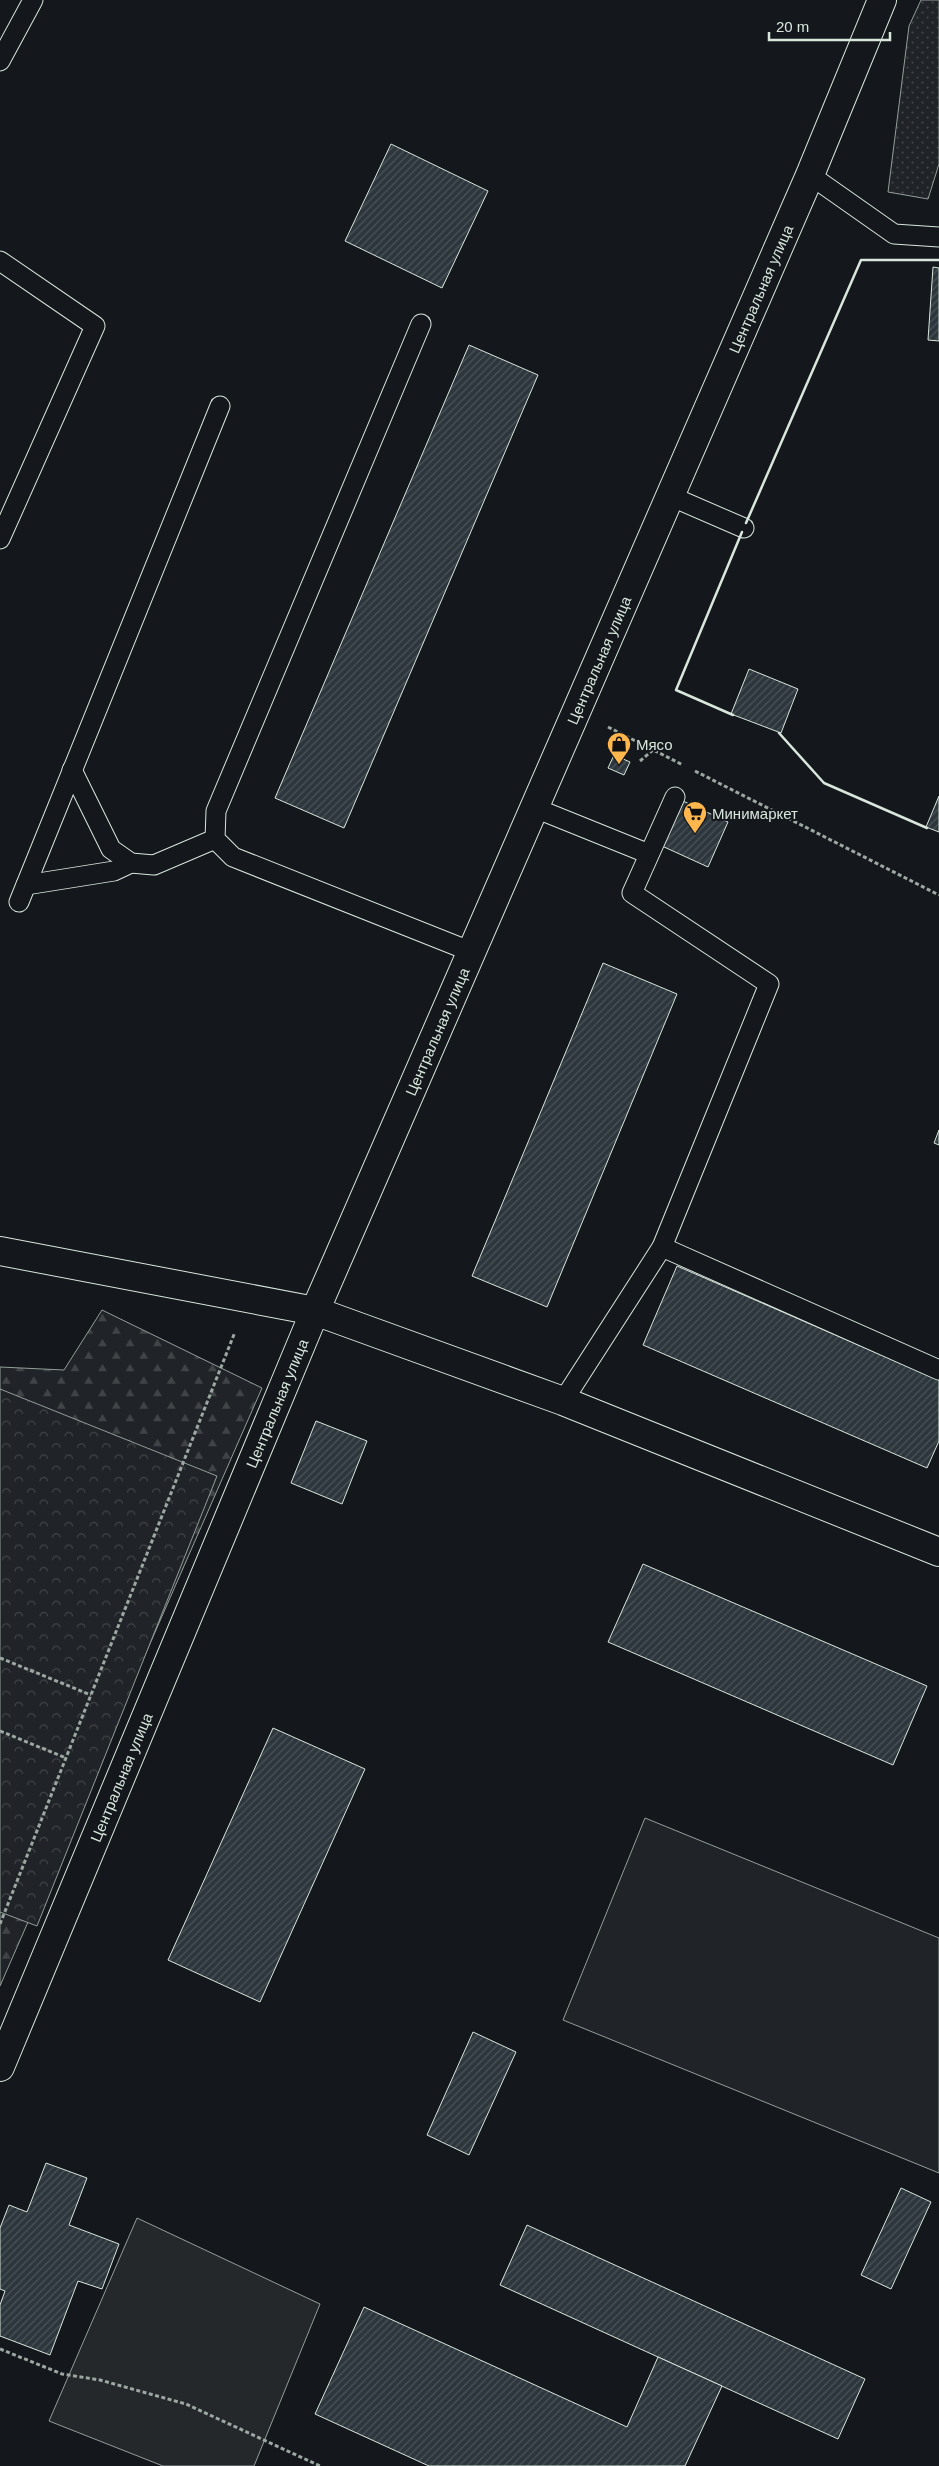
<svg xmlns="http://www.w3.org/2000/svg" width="939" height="2466" viewBox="0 0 939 2466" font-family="Arial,sans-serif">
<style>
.grass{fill:url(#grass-dots);stroke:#939e99}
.forest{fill:url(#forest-firs);stroke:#939e99}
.park{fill:url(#park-crowns);stroke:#939e99}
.pitch{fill:#202428;stroke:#939e99}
.parking{fill:#24282b;stroke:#939e99}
.building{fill:url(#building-hatch);stroke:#d8e6dc}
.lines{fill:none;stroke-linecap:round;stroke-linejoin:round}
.service-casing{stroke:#d8e6dc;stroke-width:21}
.minor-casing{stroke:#d8e6dc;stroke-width:30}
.tertiary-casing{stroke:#d8e6dc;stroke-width:30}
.path{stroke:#9da8a2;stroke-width:3;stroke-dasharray:4 2.5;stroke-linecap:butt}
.service{stroke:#14181c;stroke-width:19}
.minor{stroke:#14181c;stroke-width:28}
.tertiary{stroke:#14181c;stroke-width:28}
.wall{stroke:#d8e6dc;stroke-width:2.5}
.labels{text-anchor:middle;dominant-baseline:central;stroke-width:4;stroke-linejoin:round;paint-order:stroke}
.street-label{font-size:15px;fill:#d8e6dc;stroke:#14181c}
.poi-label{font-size:15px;fill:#d8e6dc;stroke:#14181c;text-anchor:start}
</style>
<defs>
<pattern id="grass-dots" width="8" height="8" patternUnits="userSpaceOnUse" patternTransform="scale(1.25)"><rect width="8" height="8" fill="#202428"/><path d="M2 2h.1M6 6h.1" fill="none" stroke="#404447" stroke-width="1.8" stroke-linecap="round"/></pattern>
<pattern id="forest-firs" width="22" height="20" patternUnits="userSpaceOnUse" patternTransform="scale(1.25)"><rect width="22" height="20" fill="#202428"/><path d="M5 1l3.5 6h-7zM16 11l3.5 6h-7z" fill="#404447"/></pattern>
<pattern id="park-crowns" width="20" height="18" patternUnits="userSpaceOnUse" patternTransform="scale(1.25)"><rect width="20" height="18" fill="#202428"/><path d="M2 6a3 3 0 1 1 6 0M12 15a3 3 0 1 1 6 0" fill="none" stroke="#404447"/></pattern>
<pattern id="building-hatch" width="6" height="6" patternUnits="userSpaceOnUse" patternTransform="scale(1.25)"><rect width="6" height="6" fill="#2c363c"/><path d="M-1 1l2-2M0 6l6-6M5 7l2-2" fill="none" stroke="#4a5358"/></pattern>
</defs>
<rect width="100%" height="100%" fill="#14181c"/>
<polygon class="grass" points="921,0 939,0 939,164 928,199 888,192 909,26"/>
<polygon class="forest" points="102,1310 262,1388 0,1986 0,1367 64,1370"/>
<polygon class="park" points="0,1389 217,1476 37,1926 0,1912"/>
<polygon class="pitch" points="645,1818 939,1938 939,2173 563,2020"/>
<polygon class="parking" points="137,2218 320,2304 254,2466 163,2466 49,2421"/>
<g class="building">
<polygon points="391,144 488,191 442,288 345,241"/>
<polygon points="933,267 939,268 939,341 928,340"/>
<polygon points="469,345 538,375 344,828 275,798"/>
<polygon points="749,669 798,689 781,733 731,714"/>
<polygon points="614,755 630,762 624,775 608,768"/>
<polygon points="939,796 939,832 926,827"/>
<polygon points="683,801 728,822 708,867 662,846"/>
<polygon points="603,963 677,994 547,1307 472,1276"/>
<polygon points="939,1130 939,1145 934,1143"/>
<polygon points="677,1266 939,1380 939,1441 927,1468 643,1345"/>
<polygon points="316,1421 367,1441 342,1504 291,1483"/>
<polygon points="643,1564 927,1686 893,1765 608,1642"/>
<polygon points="273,1728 365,1769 260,2002 168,1960"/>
<polygon points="473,2032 516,2052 469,2155 427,2135"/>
<polygon points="46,2163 87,2178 69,2225 119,2244 102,2289 78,2281 50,2355 0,2336 0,2305 5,2291 0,2289 0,2228 9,2205 27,2212"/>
<polygon points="901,2188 931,2202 891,2289 861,2275"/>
<polygon points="527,2225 865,2379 838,2439 500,2285"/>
<polygon points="364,2307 627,2427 658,2357 722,2386 685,2466 429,2466 315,2414"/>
</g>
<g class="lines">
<g class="service-casing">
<g id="service">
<polyline points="0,61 33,0"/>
<polyline points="810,175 894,234 939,237"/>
<polyline points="0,261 95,326 0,539"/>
<polyline points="421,324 216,811 215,839 233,857 472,952"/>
<polyline points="670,496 744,528"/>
<polyline points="72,770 111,849 131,863 154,865 215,839"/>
<polyline points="535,808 649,854"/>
<polyline points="26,885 114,871 131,863"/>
<polyline points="19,902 220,406"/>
<polyline points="662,1247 939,1370"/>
<polyline points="563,1401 662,1247 769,984 632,893 675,797"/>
</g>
</g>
<g class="minor-casing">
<polyline id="minor" points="0,1251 315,1311 563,1401 939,1552"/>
</g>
<g class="tertiary-casing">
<g id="tertiary">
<path id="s1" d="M0 2067 315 1311 810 175 882 0"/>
</g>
</g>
<g class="path">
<polyline points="608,727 683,765"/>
<polyline points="640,761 653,750"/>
<polyline points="695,771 939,895"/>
<polyline points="0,1658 91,1695"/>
<polyline points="0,1731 66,1758"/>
<polyline points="0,1924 235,1332"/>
<polyline points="0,2349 62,2374 100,2380 186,2404 320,2466"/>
</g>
<use href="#service" class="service"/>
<use href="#minor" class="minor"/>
<use href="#tertiary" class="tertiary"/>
<g class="wall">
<polyline points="746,523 861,260 939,260"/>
<polyline points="733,715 676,690 742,532"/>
<polyline points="779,733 824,783 927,828"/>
</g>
</g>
<defs>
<g id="shop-pin" transform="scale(1.25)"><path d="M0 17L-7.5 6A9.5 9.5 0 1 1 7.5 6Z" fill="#ffb74d" stroke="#14181c"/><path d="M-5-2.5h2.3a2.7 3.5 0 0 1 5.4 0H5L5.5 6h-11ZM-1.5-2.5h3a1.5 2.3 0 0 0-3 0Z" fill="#111"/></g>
<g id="supermarket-pin" transform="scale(1.25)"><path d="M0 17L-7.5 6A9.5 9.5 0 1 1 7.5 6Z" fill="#ffb74d" stroke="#14181c"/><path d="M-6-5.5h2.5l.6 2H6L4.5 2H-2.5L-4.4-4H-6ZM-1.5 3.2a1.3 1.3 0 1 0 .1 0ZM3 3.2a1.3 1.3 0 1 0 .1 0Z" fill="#111"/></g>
</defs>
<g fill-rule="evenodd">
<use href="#shop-pin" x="619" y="744"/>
<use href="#supermarket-pin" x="695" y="813"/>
</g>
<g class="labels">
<g class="street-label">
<text stroke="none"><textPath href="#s1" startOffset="1934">Центральная улица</textPath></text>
<text stroke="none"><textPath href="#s1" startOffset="1529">Центральная улица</textPath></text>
<text stroke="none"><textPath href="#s1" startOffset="1124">Центральная улица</textPath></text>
<text stroke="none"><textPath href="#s1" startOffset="719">Центральная улица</textPath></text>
<text stroke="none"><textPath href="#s1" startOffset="314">Центральная улица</textPath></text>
</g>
<g class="poi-label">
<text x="636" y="744">Мясо</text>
<text x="712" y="813">Минимаркет</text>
</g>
</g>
<path d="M769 32v8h121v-8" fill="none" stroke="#d8e6dc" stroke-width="2.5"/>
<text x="776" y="32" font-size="15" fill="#d8e6dc" stroke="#14181c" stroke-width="4" paint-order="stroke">20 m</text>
</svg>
